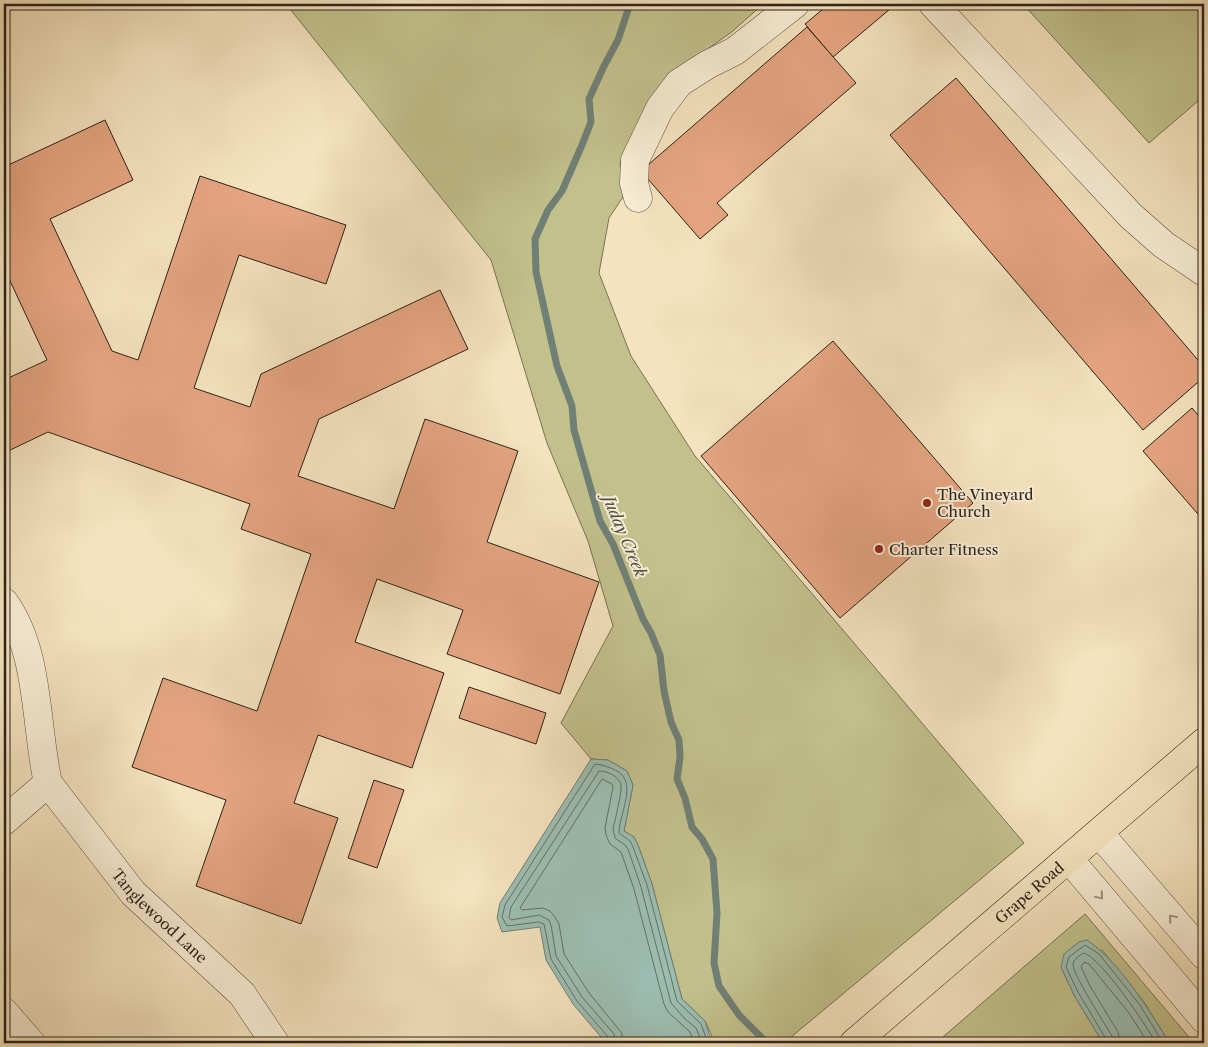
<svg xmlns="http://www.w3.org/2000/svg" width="1208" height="1047" viewBox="0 0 1208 1047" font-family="'Libre Caslon Text',serif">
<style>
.green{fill:#c2c18c;stroke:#787254}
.water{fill:#9cbeb2;stroke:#708076}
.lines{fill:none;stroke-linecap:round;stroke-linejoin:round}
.shore{stroke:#647066;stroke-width:1}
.stream{stroke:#708076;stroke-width:7}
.building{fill:#e4a480;stroke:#2d231b}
.minor-casing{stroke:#5f5344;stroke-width:29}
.major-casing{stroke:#2d231b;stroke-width:29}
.minor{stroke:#f8edd5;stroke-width:28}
.major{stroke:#f4e3be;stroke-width:28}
.oneway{stroke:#9d9281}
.poi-dot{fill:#8f2418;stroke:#f8edd5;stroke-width:2}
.labels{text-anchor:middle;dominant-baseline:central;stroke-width:4;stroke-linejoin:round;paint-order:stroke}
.poi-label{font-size:15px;fill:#2d231b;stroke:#f8edd5;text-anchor:start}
.street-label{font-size:15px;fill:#2d231b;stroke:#f8edd5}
.water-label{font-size:16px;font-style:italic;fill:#4e5248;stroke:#f8edd5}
</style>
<rect width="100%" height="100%" fill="#f4e3be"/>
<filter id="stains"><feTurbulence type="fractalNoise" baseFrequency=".004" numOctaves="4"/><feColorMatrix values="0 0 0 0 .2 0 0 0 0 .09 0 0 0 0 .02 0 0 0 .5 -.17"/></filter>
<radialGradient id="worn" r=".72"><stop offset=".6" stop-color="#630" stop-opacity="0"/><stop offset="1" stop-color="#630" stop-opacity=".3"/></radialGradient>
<g class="green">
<polygon points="286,4 763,4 733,31 691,61 650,107 632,134 620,163 623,197 609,218 599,273 631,356 695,456 1024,843 784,1043 715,1043 705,1021 682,999 652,884 638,845 634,837 624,831 633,785 627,771 608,760 591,759 561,723 613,626 588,541 547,443 491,260"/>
<polygon points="1023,4 1204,4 1204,96 1149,143"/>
<polygon points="1085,914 1194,1043 1168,1043 1167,1039 1144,1002 1102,950 1061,967 1074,995 1103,1043 936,1043"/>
</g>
<g class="water">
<polygon points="591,759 608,760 627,771 633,785 624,831 634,837 638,845 652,884 682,999 705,1021 712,1043 606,1043 573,1004 546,960 540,927 502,932 497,918 500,903"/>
<path d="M1087 940C1119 962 1146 1005 1167 1039L1168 1043H1103L1074 995 1061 967 1064 954 1079 942Z"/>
</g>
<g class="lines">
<g class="shore">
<path d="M610 1043 609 1038 577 1001 551 959 544 924 538 922 507 926 502 917 505 905 595 764C604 765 609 767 617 771 638 783 619 814 619 833L630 841 633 847 647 885 677 1001 701 1024 708 1043"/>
<path d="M616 1043 614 1034 582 997 556 956 551 925 549 920 539 915 511 920 509 917 511 907 599 771C607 771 619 776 621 785 622 793 615 820 613 829L615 838 625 845 628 849 641 887 671 1003 685 1019 696 1028 702 1043"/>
<polyline points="624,1043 621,1032 589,993 564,954 559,924 555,917 550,911 543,908 522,910 520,908 602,779 612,784 613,787 605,828 606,835 610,844 621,852 634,889 664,1004 668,1012 690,1032 694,1043"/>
<polyline points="1107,1043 1106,1039 1078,992 1066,967 1069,957 1085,945 1099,954 1140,1005 1163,1043"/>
<path d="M1113 1043 1112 1036C1105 1024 1071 972 1073 963 1075 958 1080 955 1084 953 1102 959 1146 1025 1156 1043"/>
<polyline points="1121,1043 1118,1032 1090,986 1081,967 1084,962 1089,964 1129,1013 1148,1043"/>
</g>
<polyline class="stream" points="630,4 618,40 604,66 589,99 591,122 582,145 562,191 548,210 535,239 536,272 557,366 572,406 574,430 600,521 613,544 643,619 651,633 660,655 664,691 671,722 679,740 680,757 677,779 685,798 692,827 702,839 713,859 717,913 714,963 719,986 739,1015 767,1043"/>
</g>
<g class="building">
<polygon points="829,4 896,4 833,57 805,24"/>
<polygon points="807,27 856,83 717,203 728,215 700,239 641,171"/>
<polygon points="956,78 1204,367 1204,377 1143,430 890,135"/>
<polygon points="105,120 133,180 50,219 112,351 138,360 200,176 346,225 326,284 239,255 194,388 250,407 261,374 440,290 468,349 319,419 298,476 394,509 425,419 518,451 487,542 599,582 560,694 447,654 463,610 377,579 355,642 444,673 412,768 318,735 294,803 338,818 301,924 196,886 226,800 132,767 163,678 257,711 311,554 241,529 250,504 48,432 4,453 4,380 47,360 4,268 4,167"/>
<polygon points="833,341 973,503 840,618 701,456"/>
<polygon points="1192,408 1204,422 1204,521 1143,451"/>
<polygon points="469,687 546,713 536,744 459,718"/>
<polygon points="374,780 404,790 377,868 348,858"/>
</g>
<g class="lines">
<g class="minor-casing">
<g id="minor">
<polyline points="933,4 1131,216 1164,245 1204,272"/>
<polyline points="638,198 634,183 635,160 660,108 679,83 707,65 735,51 795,4"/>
<path d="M4 602C40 651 35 725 48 783L4 821"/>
<path id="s1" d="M48 783 133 893 242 994 275 1043"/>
<polyline points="1099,833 1204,955"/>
<polyline points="1069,859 1204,1019"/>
<polyline points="4,1012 31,1043"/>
</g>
</g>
<g class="major-casing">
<g id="major">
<path id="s2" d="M854 1043 1204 742"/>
</g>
</g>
<use href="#minor" class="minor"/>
<use href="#major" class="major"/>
</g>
<defs><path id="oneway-chevron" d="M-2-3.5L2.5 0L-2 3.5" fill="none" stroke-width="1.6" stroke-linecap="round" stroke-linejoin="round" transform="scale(1.25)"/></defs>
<g class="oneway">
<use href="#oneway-chevron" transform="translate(1100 896) rotate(50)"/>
<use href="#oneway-chevron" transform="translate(1172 918) rotate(-131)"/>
</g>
<g class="poi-dot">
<circle cx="927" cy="503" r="5"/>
<circle cx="879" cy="549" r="5"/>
</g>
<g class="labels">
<g class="poi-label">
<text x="937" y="494">The Vineyard<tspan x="937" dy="17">Church</tspan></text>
<text x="889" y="549">Charter Fitness</text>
</g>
<g class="street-label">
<text stroke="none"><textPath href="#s2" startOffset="231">Grape Road</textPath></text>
<text stroke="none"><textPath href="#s1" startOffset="174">Tanglewood Lane</textPath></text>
</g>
<g class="water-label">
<text transform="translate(625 536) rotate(67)">Juday Creek</text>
</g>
</g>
<rect width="1208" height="1047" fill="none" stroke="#f4e3be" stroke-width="20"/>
<rect x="5" y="5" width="1198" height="1037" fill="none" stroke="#2d231b" stroke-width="2.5"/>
<rect x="10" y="10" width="1188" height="1027" fill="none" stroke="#2d231b"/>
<rect width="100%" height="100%" filter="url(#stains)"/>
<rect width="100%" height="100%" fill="url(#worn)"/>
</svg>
